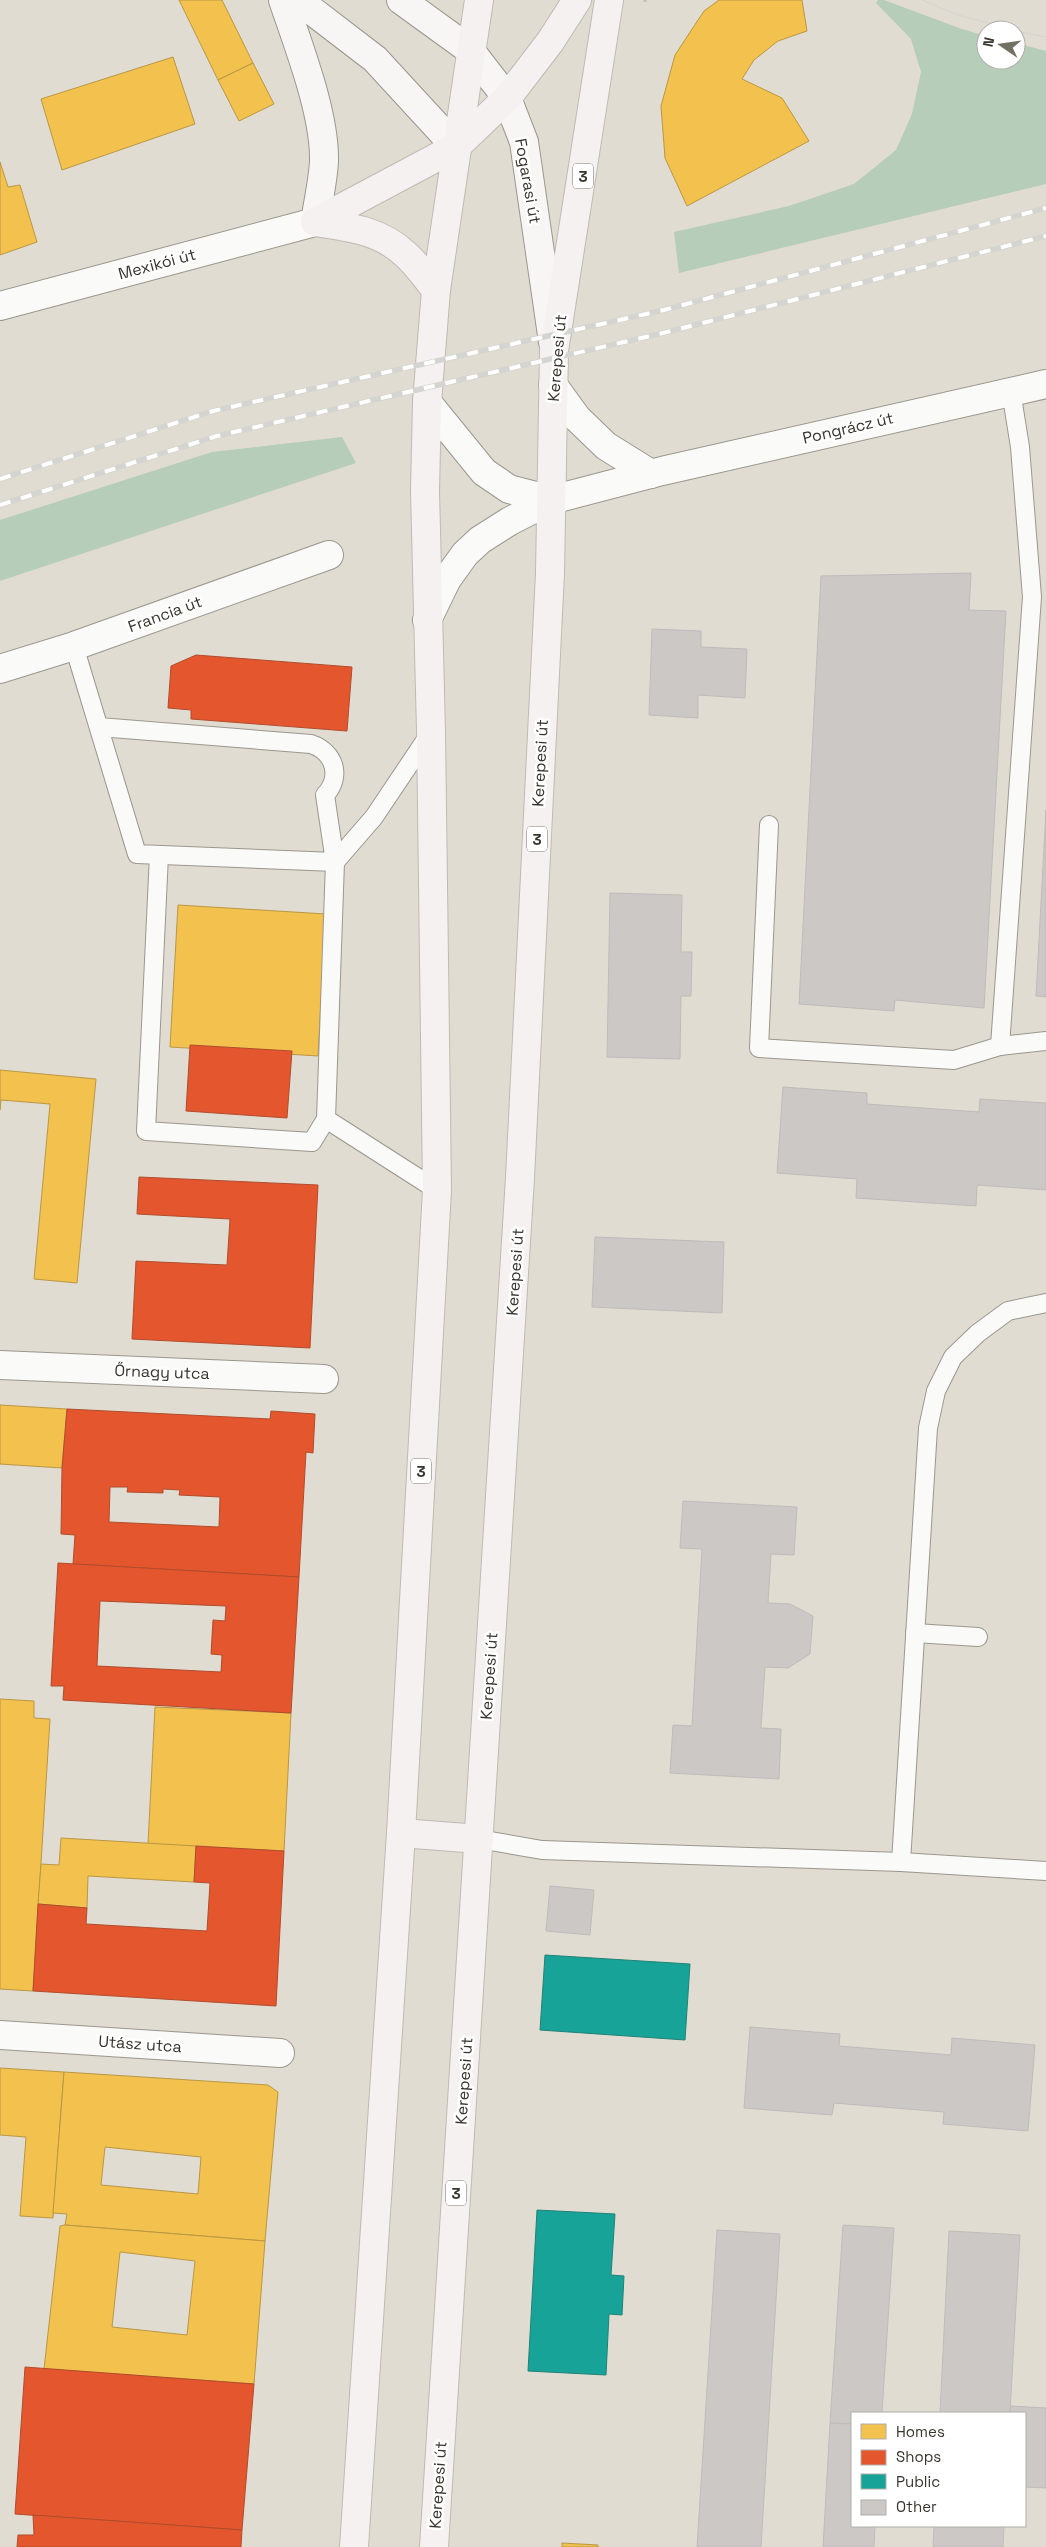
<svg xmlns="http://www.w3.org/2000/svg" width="1046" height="2547" viewBox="0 0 1046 2547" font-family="'Space Grotesk',sans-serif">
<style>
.green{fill:#b5cdb9}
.homes{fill:#f2c14e;stroke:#ba9744;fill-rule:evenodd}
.shops{fill:#e4572e;stroke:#b04c2d;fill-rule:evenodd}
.public{fill:#17a398;stroke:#218277}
.building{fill:#ccc8c6;stroke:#c0bbba}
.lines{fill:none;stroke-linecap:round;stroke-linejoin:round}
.service-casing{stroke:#9b978e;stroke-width:20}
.minor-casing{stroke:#9b978e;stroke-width:30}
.tertiary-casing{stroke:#9b978e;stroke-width:30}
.secondary-casing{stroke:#9b978e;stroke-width:30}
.primary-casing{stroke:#c1b9b3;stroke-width:30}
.path{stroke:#bfbeba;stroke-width:3;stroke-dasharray:2.5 4;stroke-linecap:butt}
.service{stroke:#fafaf8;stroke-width:18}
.minor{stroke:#fafaf8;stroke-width:28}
.tertiary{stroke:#fafaf8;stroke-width:28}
.secondary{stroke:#f8f6f4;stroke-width:28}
.primary{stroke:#f5f1f0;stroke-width:28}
.tram{stroke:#d4d4d0;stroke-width:1}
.rail-casing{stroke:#d4d4d0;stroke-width:5.5}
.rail{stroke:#fff;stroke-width:4;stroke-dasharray:11;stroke-linecap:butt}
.labels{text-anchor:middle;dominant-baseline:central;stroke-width:5;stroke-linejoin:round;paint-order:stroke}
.shield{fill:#fff;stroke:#73716b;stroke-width:1}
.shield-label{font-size:15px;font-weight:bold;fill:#37342b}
.street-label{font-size:16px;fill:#37342b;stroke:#fff}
</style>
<rect width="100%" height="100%" fill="#e1dcd1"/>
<g class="green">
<polygon points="878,0 884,0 962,29 986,36 986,60 1016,60 1016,43 1046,51 1046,184 679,273 674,232 789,206 854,184 896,150 912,114 921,72 911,39 876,3"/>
<polygon points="342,437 356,463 0,581 0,520 212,452"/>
</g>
<g class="homes">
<polygon points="179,0 222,0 253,63 218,80"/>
<polygon points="719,0 802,0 807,31 778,41 754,60 742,79 782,98 809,141 687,206 665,158 661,106 675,55 704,11"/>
<polygon points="173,57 195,124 62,170 41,99"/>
<polygon points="253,63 274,104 239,121 218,80"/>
<polygon points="0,162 8,187 20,185 37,242 0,255"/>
<polygon points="178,905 326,914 318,1056 170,1047"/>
<polygon points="0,1070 96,1079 77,1283 34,1279 50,1104 1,1100 0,1110"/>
<polygon points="0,1405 67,1409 62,1468 0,1464"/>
<polygon points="0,1699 34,1701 34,1718 50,1719 33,1991 0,1989"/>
<polygon points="155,1707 291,1713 284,1851 148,1844"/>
<polygon points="61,1838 196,1846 194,1882 88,1876 87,1908 38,1904 41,1864 59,1865"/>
<polygon points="0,2068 64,2072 53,2218 20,2216 26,2137 0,2135"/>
<path d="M64 2072 268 2085 278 2092 265 2241 65 2225 67 2214 53 2213ZM105 2147 201 2157 198 2194 101 2185Z"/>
<path d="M65 2225 265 2241 254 2384 44 2369 60 2226ZM120 2252 195 2261 187 2335 112 2327Z"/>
<polygon points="562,2543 598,2545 598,2547 562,2547"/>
</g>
<g class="shops">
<polygon points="196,655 352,667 347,731 191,719 191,710 168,708 171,666"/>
<polygon points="190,1045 292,1051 287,1118 186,1111"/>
<polygon points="139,1177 318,1185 310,1348 132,1339 136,1261 227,1265 230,1219 137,1214"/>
<path d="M67 1409 270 1419 271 1411 315 1414 313 1453 306 1452 299 1577 73 1564 75 1535 61 1534 62 1468ZM110 1487H128L127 1492 163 1493V1489L180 1490 179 1495 220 1497 219 1527 109 1522Z"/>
<path d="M58 1563 299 1577 291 1713 63 1700 64 1686H51ZM100 1601 226 1606 225 1621 213 1620 211 1654 222 1655 221 1672 97 1666Z"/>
<polygon points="196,1846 284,1851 276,2006 33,1991 38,1904 87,1908 86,1924 207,1931 210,1883 194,1882"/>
<polygon points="25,2367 254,2384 242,2530 15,2514"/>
<polygon points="33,2515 242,2530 241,2547 17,2547 18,2535 34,2535"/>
</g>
<g class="public">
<polygon points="545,1955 690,1964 685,2040 540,2030"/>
<polygon points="537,2210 615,2214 611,2275 624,2276 622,2315 609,2314 606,2375 528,2371"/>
</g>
<g class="building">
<polygon points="971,573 969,610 1006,611 984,1008 895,1000 894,1011 799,1004 821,576"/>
<polygon points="652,629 701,631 701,647 747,649 745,698 698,695 698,718 649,715"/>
<polygon points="1046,810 1046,997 1036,996"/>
<polygon points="610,893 682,895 681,952 692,952 691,996 681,996 680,1059 607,1057"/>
<polygon points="783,1087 867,1093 867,1104 979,1112 980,1099 1046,1103 1046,1190 977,1185 976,1206 856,1198 857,1179 777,1173"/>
<polygon points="595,1237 724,1242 722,1313 592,1307"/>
<polygon points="683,1501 797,1507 794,1555 771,1554 768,1603 790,1604 813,1616 810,1654 788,1668 765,1667 761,1728 781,1729 779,1779 670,1773 673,1725 692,1726 702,1549 680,1548"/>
<polygon points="550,1886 594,1890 590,1935 546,1931"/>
<polygon points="750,2027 840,2034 839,2046 951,2055 952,2038 1035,2045 1028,2131 943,2124 944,2112 834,2103 832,2115 744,2108"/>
<polygon points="843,2225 894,2228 882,2413 852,2413 852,2424 830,2423"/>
<polygon points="717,2230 780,2234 761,2547 697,2547"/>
<polygon points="949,2231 1020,2235 1010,2413 940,2413"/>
<polygon points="1011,2406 1046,2408 1046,2488 1025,2487 1025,2413 1010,2413"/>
<polygon points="830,2423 852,2424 852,2526 875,2526 874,2547 823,2547"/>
<polygon points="934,2526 1004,2526 1003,2547 933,2547"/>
</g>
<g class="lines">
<g class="service-casing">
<g id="service">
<path d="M74 646 137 854 335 862 325 795C342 777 335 752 311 744L99 727"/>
<polyline points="431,732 374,817 335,862 326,1119 437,1190"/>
<polyline points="769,825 759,1048 954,1060 1000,1046 1046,1041"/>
<polyline points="159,855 146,1131 312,1142 326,1119"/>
<polyline points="1000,1046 1032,597 1020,447 1011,391"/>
<polyline points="915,1633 978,1637"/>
<polyline points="479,1839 542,1850 901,1862 1046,1871"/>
<polyline points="901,1862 928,1428 936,1391 953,1357 978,1333 1008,1311 1046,1303"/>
</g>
</g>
<g class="minor-casing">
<g id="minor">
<polyline points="0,306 315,222"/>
<polyline points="0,669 74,646 329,555"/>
<polyline points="0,1365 324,1379"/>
<polyline points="0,2035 280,2053"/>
</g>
</g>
<g class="tertiary-casing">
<g id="tertiary">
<polyline points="553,385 577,418 606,446 651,474"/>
<polyline points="427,402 484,472 509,489 551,500"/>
<polyline points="427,620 447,579 465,554 480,540 510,521 551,500 662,471 1046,384"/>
</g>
</g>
<g class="secondary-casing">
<g id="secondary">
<path d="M283 0C298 45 325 113 324 161 323 181 318 202 315 222"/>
<polyline points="298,0 375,59 456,147"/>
<polyline points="401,0 470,50 507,98 524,142 553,342"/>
</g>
</g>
<g class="primary-casing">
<g id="primary">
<polyline points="315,222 456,147 507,98 550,42 577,0"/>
<path d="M315 222C348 227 380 230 405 254 417 264 426 278 436 290"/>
<polyline points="401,1833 479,1839"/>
<polyline points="354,2547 401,1833 437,1190 431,731 425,491 427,402 436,290 479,0"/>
<polyline points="434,2547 520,1178 550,573 554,351 609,0"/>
</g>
</g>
<polyline class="path" points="645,2 645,0"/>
<use href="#service" class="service"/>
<use href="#minor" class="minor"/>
<use href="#tertiary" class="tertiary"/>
<use href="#secondary" class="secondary"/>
<use href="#primary" class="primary"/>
<g class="tram">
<polyline points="922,0 958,15 1014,30"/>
<polyline points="1016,31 1046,37"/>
</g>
<g class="rail-casing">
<g id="rail">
<polyline points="0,479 213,411 664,310 1046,208"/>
<polyline points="0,505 217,436 663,333 1046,236"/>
</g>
</g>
<use href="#rail" class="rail"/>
</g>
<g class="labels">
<g class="shield">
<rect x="573" y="163.5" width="20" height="25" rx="4"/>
<rect x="527" y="826.5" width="20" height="25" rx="4"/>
<rect x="411" y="1458.5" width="20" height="25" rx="4"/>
<rect x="446" y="2180.5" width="20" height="25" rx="4"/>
</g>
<g class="shield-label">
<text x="583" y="176">3</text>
<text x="537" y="839">3</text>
<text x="421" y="1471">3</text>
<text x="456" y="2193">3</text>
</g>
<g class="street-label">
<text transform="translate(528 181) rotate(80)">Fogarasi út</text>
<text transform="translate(157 264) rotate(-15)">Mexikói út</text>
<text transform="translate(557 358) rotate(-85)">Kerepesi út</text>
<text transform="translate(848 428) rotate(-13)">Pongrácz út</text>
<text transform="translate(165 614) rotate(-20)">Francia út</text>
<text transform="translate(540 763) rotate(-87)">Kerepesi út</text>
<text transform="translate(515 1272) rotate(-86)">Kerepesi út</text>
<text transform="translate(162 1372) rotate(2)">Őrnagy utca</text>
<text transform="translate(489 1676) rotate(-86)">Kerepesi út</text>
<text transform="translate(140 2044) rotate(4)">Utász utca</text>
<text transform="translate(464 2081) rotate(-86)">Kerepesi út</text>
<text transform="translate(438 2485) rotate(-86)">Kerepesi út</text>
</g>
</g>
<rect x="851" y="2412" width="175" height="115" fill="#ffffff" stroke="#afaeaa"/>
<rect x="861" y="2424" width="25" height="15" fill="#f2c14e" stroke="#afaeaa"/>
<text x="896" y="2437" font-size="15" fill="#37342b">Homes</text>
<rect x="861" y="2450" width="25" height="15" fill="#e4572e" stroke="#afaeaa"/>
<text x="896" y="2462" font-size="15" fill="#37342b">Shops</text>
<rect x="861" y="2474" width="25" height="15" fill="#17a398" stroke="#afaeaa"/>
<text x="896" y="2487" font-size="15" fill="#37342b">Public</text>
<rect x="861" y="2500" width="25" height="15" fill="#ccc8c6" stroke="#afaeaa"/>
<text x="896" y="2512" font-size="15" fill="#37342b">Other</text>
<g transform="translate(1001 45) rotate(283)"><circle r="24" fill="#ffffff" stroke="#afaeaa"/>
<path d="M0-4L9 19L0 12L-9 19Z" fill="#726f65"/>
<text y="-8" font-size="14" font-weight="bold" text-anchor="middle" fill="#37342b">N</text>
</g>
</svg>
